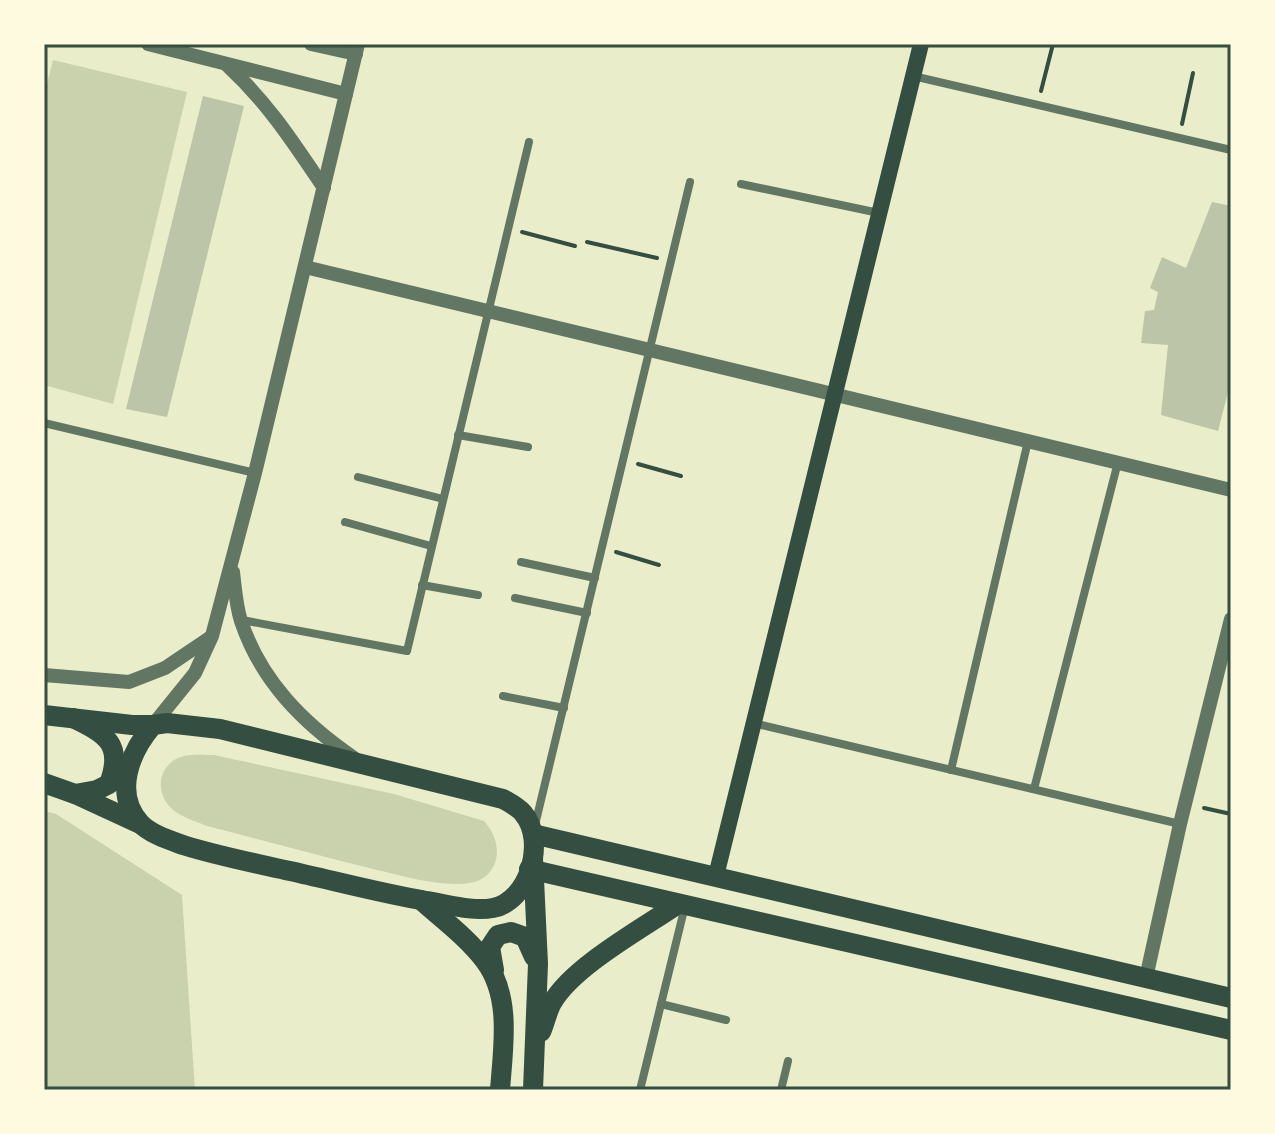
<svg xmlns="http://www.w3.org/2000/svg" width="1275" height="1134" viewBox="0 0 1275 1134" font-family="Merriweather,serif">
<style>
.green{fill:#cad2ad}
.building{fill:#bcc5a7}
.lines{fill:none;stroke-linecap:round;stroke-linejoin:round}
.path{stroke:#344e41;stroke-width:4}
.minor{stroke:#617663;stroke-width:8}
.tertiary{stroke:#617663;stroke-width:14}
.secondary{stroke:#344e41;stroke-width:16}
.primary{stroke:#344e41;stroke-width:20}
.trunk{stroke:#344e41;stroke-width:20}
.neatline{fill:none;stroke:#344e41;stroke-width:3}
</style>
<rect width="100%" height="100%" fill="#e9edc9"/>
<g class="green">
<polygon points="53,60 187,92 113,404 44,385 44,96"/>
<path d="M214 755 394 794 484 821C494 832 499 845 496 860 492 873 483 881 470 883 439 888 392 873 361 866 310 853 258 839 207 826 195 821 181 817 172 809 156 794 157 770 176 759 187 753 202 755 214 755Z"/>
<polygon points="44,811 56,814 182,895 195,1090 44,1090"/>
</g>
<g class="building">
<polygon points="203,96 244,106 167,417 126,409"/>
<polygon points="1212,202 1231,206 1231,380 1218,431 1161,415 1168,345 1141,343 1145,311 1154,310 1158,292 1150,288 1162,257 1186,268"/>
</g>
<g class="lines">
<g class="path">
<polyline points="1041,91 1053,44"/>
<polyline points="1182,124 1193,73"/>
<polyline points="522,232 575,246"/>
<polyline points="587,242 657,258"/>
<polyline points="638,464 681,476"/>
<polyline points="616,552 659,565"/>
<polyline points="1204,808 1231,814"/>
</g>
<g class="minor">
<polyline points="913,76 1231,150"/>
<polyline points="741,184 879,213"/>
<polyline points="44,423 255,473"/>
<polyline points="458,435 528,447"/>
<polyline points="358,477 443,499"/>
<polyline points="345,522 431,546"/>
<polyline points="521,562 595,578"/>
<polyline points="422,585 478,595"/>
<polyline points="515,598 587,613"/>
<polyline points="242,620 407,651 529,142"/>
<polyline points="503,696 564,708"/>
<polyline points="753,723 1180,824"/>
<polyline points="951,770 1028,441"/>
<polyline points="1034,789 1118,462"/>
<polyline points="535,825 690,182"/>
<polyline points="661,1004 726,1020"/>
<polyline points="640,1090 685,906"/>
<polyline points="781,1090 788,1061"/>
</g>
<g class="tertiary">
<polyline points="148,44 346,94"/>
<polyline points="311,44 356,54"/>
<path d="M227 65C268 103 293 142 324 188"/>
<polyline points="305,267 1231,490"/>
<path d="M233 572C235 588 236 606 241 621 261 681 303 723 354 758"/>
<polyline points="44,675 129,682 165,668 211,637"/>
<polyline points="153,725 195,673 212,636 255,473 358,44"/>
<polyline points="1146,978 1180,824 1231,619"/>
</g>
<polyline class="secondary" points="716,876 921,44"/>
<g class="primary">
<polyline points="533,834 1231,998"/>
<polyline points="529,869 1231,1030"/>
<path d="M421 900C442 919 468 938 485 961 512 997 503 1048 500 1090"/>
<polyline points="494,970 490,947 498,935 511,932 525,937 534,957"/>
<path d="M541 1032C545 1023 547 1012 552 1003 572 967 643 928 678 904"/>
<polyline points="533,1090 538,964 533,858"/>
</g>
<g class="trunk">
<polyline points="44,715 132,725 153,725"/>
<path d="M73 718C106 734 124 744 109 784L97 790 75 794"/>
<path d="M167 723 220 729 503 799C510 803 518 807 523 813 547 841 529 901 493 908 472 912 447 904 426 901 380 893 335 881 290 871 254 863 218 856 183 845 169 840 150 834 140 823 113 793 130 752 153 725Z"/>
<polyline points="44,783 75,794 140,824"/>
</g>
</g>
<rect width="1275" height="1134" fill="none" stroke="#fefae0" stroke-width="92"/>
<rect x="46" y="46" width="1183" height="1042" class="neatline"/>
</svg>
